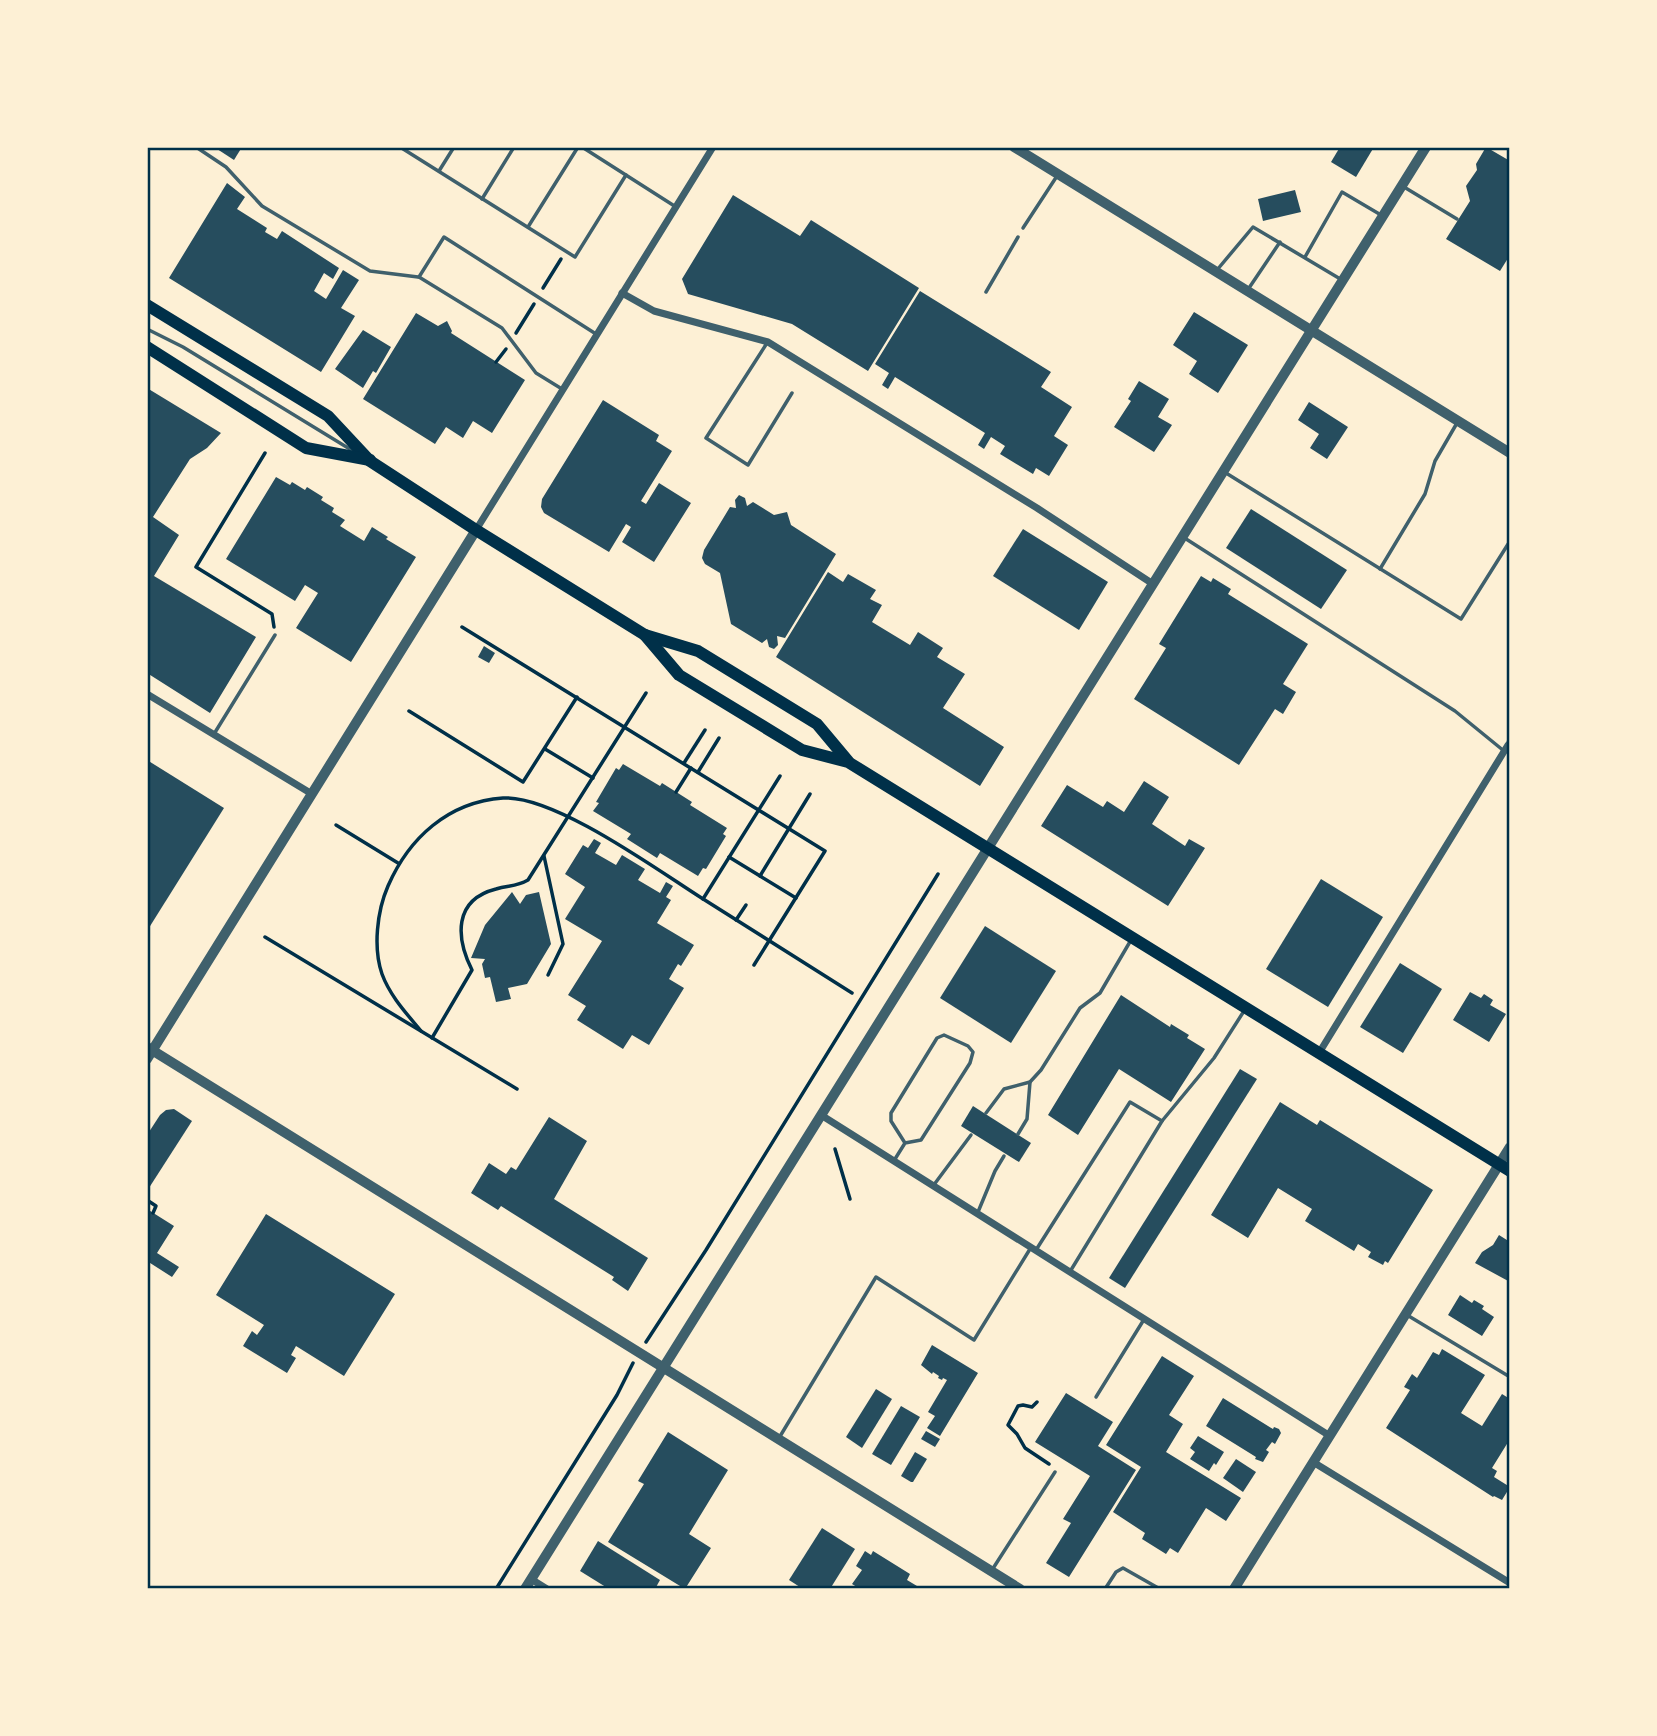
<svg xmlns="http://www.w3.org/2000/svg" width="1657" height="1736" viewBox="0 0 1657 1736" font-family="'Exo 2',sans-serif">
<style>
.building{fill:#264d5e}
.lines{fill:none;stroke-linecap:round;stroke-linejoin:round}
.path{stroke:#003049;stroke-width:3.5}
.service{stroke:#3f606c;stroke-width:3.5}
.minor{stroke:#3f606c;stroke-width:7}
.tertiary{stroke:#3f606c;stroke-width:10}
.primary{stroke:#003049;stroke-width:12}
.neatline{fill:none;stroke:#003049;stroke-width:2.5}
</style>
<rect width="100%" height="100%" fill="#fdf0d5"/>
<g class="building">
<polygon points="214,147 242,147 234,160"/>
<polygon points="1340,147 1374,147 1356,177 1331,162"/>
<polygon points="1486,147 1510,161 1510,255 1500,271 1446,239 1470,201 1466,186 1477,170 1476,164"/>
<polygon points="227,183 245,197 237,209 267,228 265,232 277,239 282,231 339,268 333,279 324,273 314,291 326,299 343,270 359,280 341,308 355,316 321,372 169,278"/>
<polygon points="1295,190 1301,212 1263,221 1258,199"/>
<polygon points="733,195 800,236 811,220 919,288 868,371 792,324 688,294 682,279"/>
<polygon points="920,291 1051,372 1041,387 1072,407 1054,436 1068,445 1049,476 1036,468 1033,474 1000,454 1005,446 991,437 984,449 978,445 985,433 895,377 888,389 882,385 889,373 875,364"/>
<polygon points="1194,312 1248,345 1218,393 1189,374 1197,361 1173,345"/>
<polygon points="416,313 438,326 447,321 452,331 451,333 525,380 492,433 473,421 463,438 446,427 435,444 363,399"/>
<polygon points="363,330 391,347 376,373 373,371 363,388 335,369"/>
<polygon points="1139,381 1169,399 1158,417 1172,425 1154,452 1114,427 1131,401 1128,399"/>
<polygon points="147,388 221,433 207,448 190,459 153,517 179,535 154,576 256,637 210,713 147,673"/>
<polygon points="603,400 659,435 656,441 672,451 641,501 646,504 659,483 691,503 654,562 622,542 631,527 626,524 609,552 544,513 541,507 542,499"/>
<polygon points="1309,402 1348,427 1327,459 1310,448 1319,434 1298,420"/>
<polygon points="276,477 290,485 292,482 305,490 307,487 323,497 321,500 334,508 332,512 345,520 340,526 364,541 372,527 388,537 386,539 416,557 351,662 296,628 318,593 305,585 295,601 226,559"/>
<polygon points="739,495 745,498 747,506 753,502 774,515 787,512 791,525 836,554 785,638 777,636 778,645 774,649 769,647 767,639 762,643 731,624 720,573 705,564 702,558 704,550 730,507 736,508 735,500"/>
<polygon points="1251,509 1347,570 1321,609 1226,548"/>
<polygon points="1023,529 1108,582 1079,630 993,576"/>
<polygon points="828,572 843,582 848,574 876,590 870,599 882,605 872,622 910,645 918,632 943,648 937,657 965,674 943,708 1004,747 980,786 776,657"/>
<polygon points="1201,576 1211,582 1213,578 1231,589 1228,594 1308,644 1283,684 1296,692 1283,714 1275,709 1239,765 1134,699 1166,648 1159,644"/>
<polygon points="484,646 495,653 489,663 478,657"/>
<polygon points="147,760 224,808 147,931"/>
<polygon points="623,764 660,786 662,783 692,802 690,805 727,828 723,834 726,836 706,869 703,868 698,876 660,853 657,858 627,839 631,834 593,811 599,803 596,802 616,768 619,770"/>
<polygon points="1144,781 1169,797 1152,824 1185,846 1189,839 1205,848 1168,906 1041,826 1067,785 1103,807 1107,801 1124,812"/>
<polygon points="594,839 601,843 595,853 616,865 622,855 645,869 638,880 660,893 666,882 673,886 666,897 671,900 657,923 694,945 681,966 678,964 669,979 684,988 649,1045 632,1035 623,1049 577,1020 586,1006 568,995 602,941 565,919 585,887 565,874 583,845 588,848"/>
<polygon points="1321,879 1383,917 1328,1007 1266,969"/>
<polygon points="512,892 520,904 526,895 539,892 551,944 527,984 508,988 511,999 496,1002 490,977 485,978 482,964 485,959 471,958 485,925"/>
<polygon points="985,926 1056,971 1011,1043 940,998"/>
<polygon points="1400,963 1442,989 1403,1053 1360,1027"/>
<polygon points="1470,992 1481,998 1484,994 1493,1000 1490,1005 1506,1014 1489,1042 1453,1020"/>
<polygon points="1121,995 1170,1027 1171,1024 1189,1035 1187,1038 1205,1049 1171,1102 1119,1069 1078,1135 1048,1115"/>
<polygon points="1240,1069 1257,1079 1125,1288 1109,1278"/>
<polygon points="1280,1102 1317,1125 1320,1120 1433,1190 1388,1263 1385,1261 1383,1265 1368,1257 1371,1252 1358,1244 1354,1251 1305,1221 1312,1209 1278,1188 1248,1238 1211,1215"/>
<polygon points="973,1106 1031,1143 1019,1162 961,1126"/>
<polygon points="174,1109 192,1121 147,1191 147,1135 160,1115 166,1110"/>
<polygon points="549,1117 587,1141 554,1199 648,1258 628,1291 612,1280 614,1277 501,1206 498,1210 471,1193 489,1163 506,1174 511,1167 516,1170"/>
<polygon points="147,1209 174,1226 157,1253 179,1267 172,1277 147,1261"/>
<polygon points="266,1214 395,1294 344,1376 296,1346 291,1355 296,1358 287,1373 243,1346 252,1331 257,1335 264,1325 216,1295"/>
<polygon points="1499,1235 1510,1242 1510,1282 1475,1263 1482,1252 1493,1245"/>
<polygon points="1460,1295 1472,1303 1474,1300 1484,1306 1482,1309 1494,1317 1482,1336 1448,1315"/>
<polygon points="932,1345 978,1373 940,1436 927,1428 935,1416 928,1412 947,1380 943,1378 942,1380 938,1378 939,1376 933,1372 932,1374 921,1365"/>
<polygon points="1442,1349 1485,1375 1461,1413 1482,1426 1502,1394 1510,1399 1510,1439 1492,1468 1497,1471 1494,1477 1510,1487 1502,1500 1494,1496 1493,1497 1386,1428 1410,1390 1404,1387 1412,1374 1417,1378 1433,1352 1439,1355"/>
<polygon points="1162,1356 1194,1376 1169,1415 1183,1424 1166,1452 1241,1498 1226,1521 1206,1508 1178,1553 1170,1548 1166,1554 1142,1539 1145,1533 1113,1512 1141,1467 1106,1445"/>
<polygon points="876,1389 892,1399 862,1448 846,1437"/>
<polygon points="1066,1393 1113,1422 1098,1446 1136,1470 1069,1577 1046,1563 1071,1523 1063,1519 1090,1476 1035,1442"/>
<polygon points="1223,1398 1273,1429 1274,1427 1279,1429 1281,1433 1275,1444 1272,1442 1266,1450 1269,1452 1263,1462 1255,1459 1256,1457 1206,1426"/>
<polygon points="901,1406 920,1417 891,1465 872,1454"/>
<polygon points="926,1431 940,1439 935,1447 921,1439"/>
<polygon points="668,1432 728,1470 689,1534 711,1548 685,1589 608,1542 644,1484 638,1481"/>
<polygon points="1198,1436 1224,1452 1216,1465 1214,1463 1209,1471 1190,1459 1195,1452 1190,1448"/>
<polygon points="915,1452 927,1459 913,1482 911,1482 901,1476"/>
<polygon points="1236,1459 1256,1472 1243,1492 1223,1478"/>
<polygon points="822,1528 855,1549 830,1589 803,1589 789,1580"/>
<polygon points="598,1541 660,1580 655,1589 609,1589 580,1571"/>
<polygon points="865,1551 871,1555 873,1551 910,1574 907,1580 922,1589 860,1589 852,1584 862,1570 856,1566"/>
</g>
<g class="lines">
<g class="path">
<polyline points="543,288 561,259"/>
<polyline points="516,333 534,304"/>
<polyline points="496,362 506,349"/>
<polyline points="265,453 196,567 272,614 274,627"/>
<polyline points="462,627 825,851 754,965"/>
<polyline points="409,711 523,782 577,697"/>
<polyline points="545,749 593,778"/>
<polyline points="684,763 705,730"/>
<polyline points="698,772 719,738"/>
<polyline points="676,792 691,768"/>
<polyline points="336,825 398,863"/>
<polyline points="544,856 563,944 548,975"/>
<polyline points="729,857 796,898"/>
<polyline points="760,876 810,794"/>
<polyline points="703,899 780,776"/>
<polyline points="736,920 746,905"/>
<polyline points="265,937 517,1089"/>
<path d="M421 1031C407 1014 390 996 382 974 373 948 377 911 388 886 409 838 448 802 503 798 554 795 656 869 700 897 750 929 801 961 852 993"/>
<path d="M432 1038 472 970C456 938 453 900 496 889 508 885 516 887 528 880L646 693"/>
<polyline points="835,1149 850,1199"/>
<polyline points="147,1200 156,1206 153,1213"/>
<polyline points="646,1342 706,1250 938,874"/>
<polyline points="1037,1402 1032,1407 1023,1405 1018,1406 1008,1425 1017,1434 1025,1448 1049,1464"/>
<polyline points="496,1589 617,1395 633,1363"/>
</g>
<g class="service">
<polyline points="196,147 226,167 262,206 370,271 418,277"/>
<polyline points="400,147 575,257 626,175"/>
<polyline points="582,147 676,207"/>
<polyline points="439,171 454,147"/>
<polyline points="1404,187 1457,219"/>
<polyline points="482,199 514,147"/>
<polyline points="528,227 578,147"/>
<polyline points="1023,228 1057,176"/>
<polyline points="1305,257 1342,192 1381,215"/>
<polyline points="1217,270 1253,227 1342,280"/>
<polyline points="1249,288 1280,242"/>
<polyline points="986,292 1018,237"/>
<polyline points="147,329 183,347 353,451"/>
<polyline points="767,343 706,438 748,465 792,393"/>
<polyline points="562,389 536,373 502,328 419,277 444,237 596,334"/>
<polyline points="1226,473 1461,619 1510,541"/>
<polyline points="1183,537 1455,711 1504,751"/>
<polyline points="1380,569 1425,494 1435,461 1457,423"/>
<polyline points="214,734 275,635"/>
<polyline points="1508,745 1510,731"/>
<polyline points="986,1113 1004,1089 1030,1082 1041,1070 1080,1008 1100,993 1131,940"/>
<polyline points="1162,1121 1214,1058 1244,1011"/>
<polyline points="1018,1134 1027,1119 1030,1082"/>
<polyline points="895,1159 905,1143 921,1140 970,1063 973,1052 968,1046 944,1035 937,1038 891,1113 891,1121 905,1143"/>
<polyline points="933,1186 971,1135"/>
<polyline points="978,1212 995,1171 1004,1156"/>
<polyline points="1036,1250 1130,1102 1162,1121 1071,1270"/>
<polyline points="1407,1315 1510,1377"/>
<polyline points="1096,1397 1143,1321"/>
<polyline points="779,1438 876,1277 974,1340 1030,1249"/>
<polyline points="992,1570 1055,1472"/>
<polyline points="1105,1589 1116,1572 1123,1568 1160,1589"/>
</g>
<g class="minor">
<polyline points="622,293 654,311 768,342 1037,508 1153,584"/>
<polyline points="476,530 713,147"/>
<polyline points="147,694 312,794"/>
<polyline points="1319,1053 1508,745"/>
<polyline points="821,1115 1330,1436"/>
<polyline points="1313,1462 1510,1583"/>
<polyline points="531,1579 547,1589"/>
</g>
<g class="tertiary">
<polyline points="1014,147 1510,453"/>
<polyline points="147,1047 1020,1589"/>
<polyline points="147,1059 476,530"/>
<polyline points="525,1589 1426,147"/>
<polyline points="1234,1589 1510,1147"/>
</g>
<g class="primary">
<polyline points="147,305 328,416 370,461 476,530 645,635 698,651 817,724 848,761"/>
<polyline points="147,347 306,448 370,460"/>
<polyline points="645,635 679,675 802,750 848,762 1510,1171"/>
</g>
</g>
<rect width="1657" height="1736" fill="none" stroke="#fdf0d5" stroke-width="298"/>
<rect x="149" y="149" width="1359" height="1438" class="neatline"/>
</svg>
